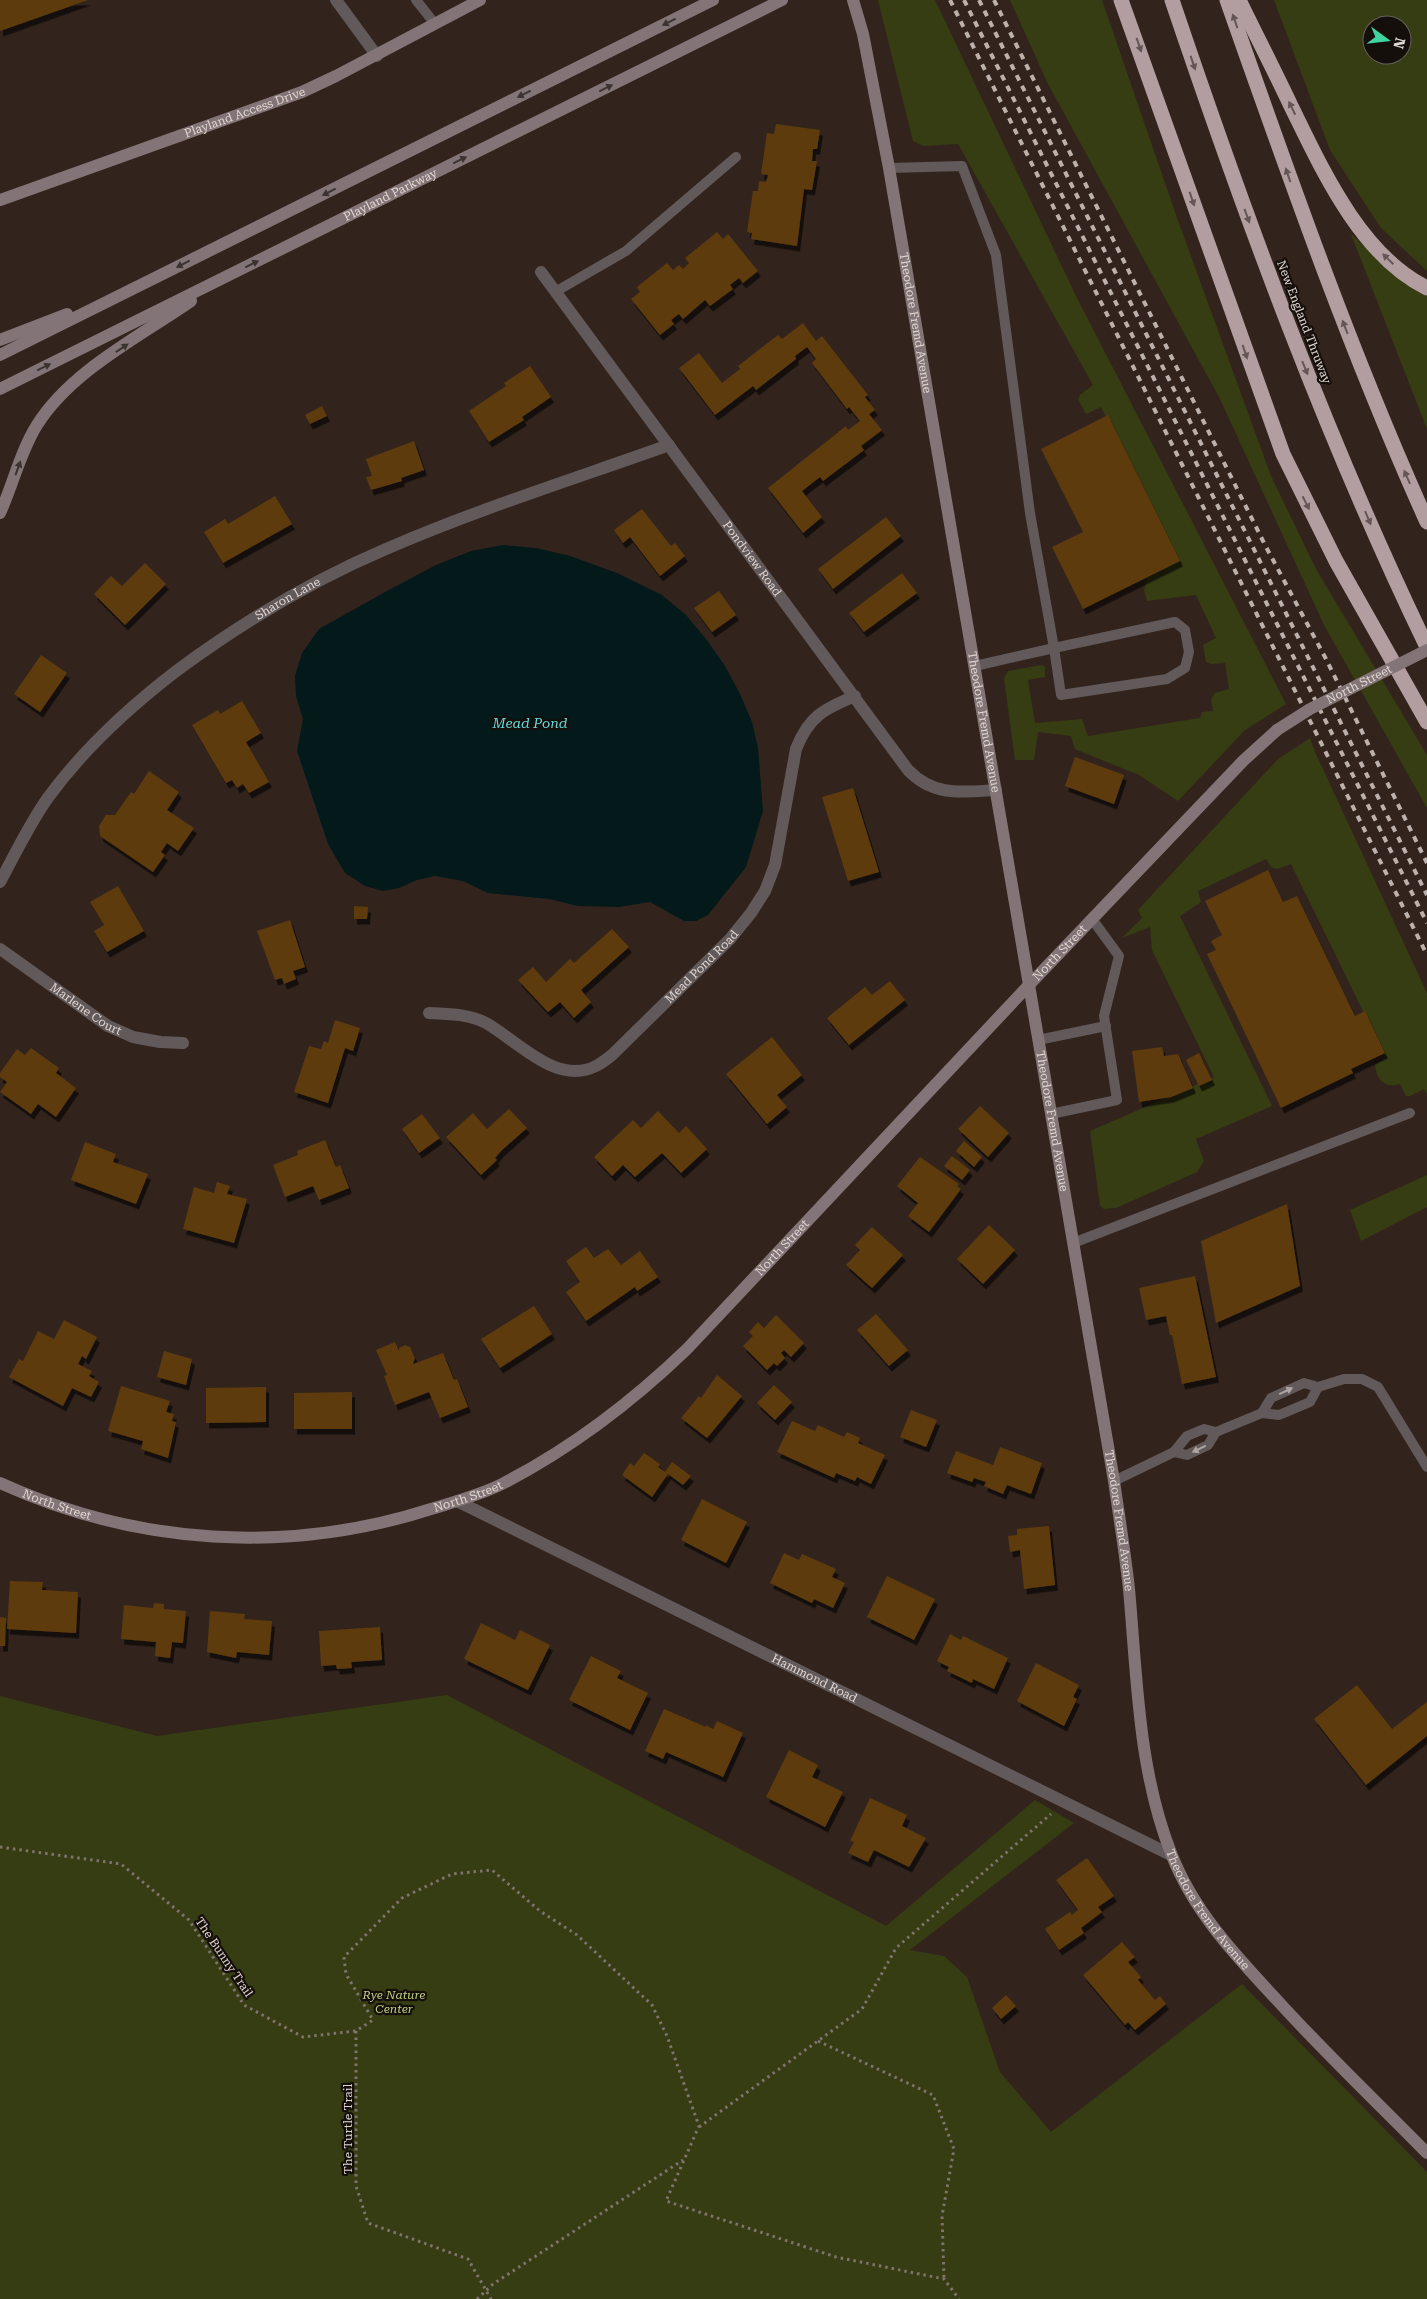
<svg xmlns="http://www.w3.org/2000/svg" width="1427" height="2299" viewBox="0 0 1427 2299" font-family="'Roboto Serif',serif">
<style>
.green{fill:#363d12;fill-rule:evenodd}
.water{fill:#03191a}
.building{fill:#5d3b0f;filter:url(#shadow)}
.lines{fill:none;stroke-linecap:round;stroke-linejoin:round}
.path{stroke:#7f736d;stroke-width:3;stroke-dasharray:2.5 4;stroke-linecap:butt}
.lane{stroke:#62595a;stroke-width:10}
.street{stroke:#62595a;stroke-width:12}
.secondary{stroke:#837577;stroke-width:12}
.highway{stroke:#b29ea0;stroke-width:15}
.rail{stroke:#bcb1ac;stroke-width:4;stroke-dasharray:6 6;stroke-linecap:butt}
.secondary-bridge{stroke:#837577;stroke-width:12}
.oneway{fill:#645656}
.oneway2{fill:#3c3331}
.oneway3{fill:#aea4a1}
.labels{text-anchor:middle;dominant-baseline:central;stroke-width:4.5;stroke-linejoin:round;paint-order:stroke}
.street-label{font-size:12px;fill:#e0d6d1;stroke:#150f0c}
.park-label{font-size:12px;font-style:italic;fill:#bfcf7f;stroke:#150f0c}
.water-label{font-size:14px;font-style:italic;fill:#64d8da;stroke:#150f0c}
</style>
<defs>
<filter id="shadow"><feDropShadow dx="3" dy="5.5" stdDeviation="0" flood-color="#0009"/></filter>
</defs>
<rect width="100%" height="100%" fill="#32241d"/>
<g class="green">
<polygon points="878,0 935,0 1077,298 1286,704 1245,730 1178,801 1139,775 1075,749 1071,736 1038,732 1034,760 1015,760 1004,678 1008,671 1041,665 1045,667 1045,677 1028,680 1035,723 1082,719 1088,736 1200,718 1202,712 1213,711 1211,699 1215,693 1229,689 1225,663 1211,664 1206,662 1203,645 1216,638 1196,595 1147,601 1144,590 1147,578 1179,562 1101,407 1086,414 1078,399 1080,395 1093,385 958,144 923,146 913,141"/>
<polygon points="1010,0 1102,0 1176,215 1271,476 1316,569 1427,755 1427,808 1324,625 1220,399 1047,82"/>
<path d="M1274 0H1427V271L1381 228 1330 150ZM1372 25H1402V55H1372Z"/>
<polygon points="1351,234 1405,284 1427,294 1427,429"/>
<path d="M1310 738 1316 754 1427 993V1094L1424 1089 1410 1096H1406L1400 1084C1384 1089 1376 1079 1375 1064L1386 1058 1291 864 1278 869 1272 868 1266 859 1198 891 1201 902 1180 916 1272 1106 1196 1139 1204 1161 1197 1172 1116 1208 1104 1209 1100 1206 1090 1131 1214 1077 1152 950 1150 927 1122 938 1142 918 1138 910 1278 759Z"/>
<polygon points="1427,1175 1427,1207 1361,1241 1350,1210"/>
<polygon points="447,1695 886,1926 1035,1800 1074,1823 910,1950 944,1956 967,1977 1000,2072 1051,2132 1242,1984 1427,2172 1427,2299 0,2299 0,1696 157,1736"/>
</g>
<polygon class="water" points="503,545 536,548 570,556 617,573 662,595 686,615 706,639 725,666 740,694 752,722 758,748 763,811 746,867 708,915 696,921 684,921 650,902 619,907 578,906 549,899 488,893 463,881 435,876 417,880 399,888 383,891 365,886 345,873 328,844 297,751 303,719 296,696 295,676 302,653 319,629 387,591 436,565 471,551"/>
<g class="building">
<polygon points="0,0 88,0 0,31"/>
<polygon points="776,124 820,130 817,149 813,149 812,161 817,161 812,190 804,189 797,246 751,239 752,233 747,232 753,191 758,191 759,181 766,182 768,175 761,174 767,133 774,134"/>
<polygon points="717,232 723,239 728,234 758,271 743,283 739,278 730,285 733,289 710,306 705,300 683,319 679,314 671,320 674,324 660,335 631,299 640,292 637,287 667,263 673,270 679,265 683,269 689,263 685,258"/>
<polygon points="803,323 816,341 822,336 868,395 865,397 875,410 869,414 882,430 861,446 864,450 823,481 820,477 802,491 822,517 803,533 768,488 846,426 848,430 860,421 849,407 847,409 812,363 816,359 807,347 795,356 796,359 756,390 753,386 715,415 679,368 699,353 722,383 740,369 738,366 778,335 782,339"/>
<polygon points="530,366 551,397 522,417 524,420 489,442 469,411 506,386 504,383"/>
<polygon points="322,406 327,416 310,424 305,415"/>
<polygon points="1108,415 1180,561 1083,609 1052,547 1083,532 1041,449"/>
<polygon points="414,441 424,470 401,478 402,481 371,490 366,477 372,476 366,459"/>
<polygon points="275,496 292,524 223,563 204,532 225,519 228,524"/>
<polygon points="642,509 671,546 675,543 685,556 660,576 630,537 623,543 614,530"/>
<polygon points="886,517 901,536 833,589 818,569"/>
<polygon points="145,563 166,584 125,625 94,594 111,576 122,586"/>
<polygon points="902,573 917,593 864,632 849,613"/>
<polygon points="719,591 736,615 712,632 694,608"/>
<polygon points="41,655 67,673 40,712 14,694"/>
<polygon points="242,701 261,733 246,742 269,782 249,793 243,784 237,788 232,780 226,783 192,725 218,710 220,714"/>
<polygon points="1075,757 1124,775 1114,804 1065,786"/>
<polygon points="149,771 179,792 167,810 194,828 178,851 167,843 161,852 165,855 153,872 100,836 99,826 106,815 115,815 131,792 134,794"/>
<polygon points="853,788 879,872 848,881 822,797"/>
<polygon points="1268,870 1283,902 1297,896 1355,1016 1365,1011 1385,1053 1351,1069 1353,1073 1281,1108 1207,954 1216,950 1211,941 1222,935 1205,901"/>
<polygon points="118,886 144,931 107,952 94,931 104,925 90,902"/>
<polygon points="354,906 368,907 367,919 354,919"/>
<polygon points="290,920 305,967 293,971 296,979 284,984 282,978 275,980 257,931"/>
<polygon points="612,929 629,947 581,990 591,1002 574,1018 560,1002 548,1012 518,980 533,967 546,982 570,959 574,963"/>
<polygon points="890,981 905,1000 849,1045 827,1018 865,987 872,995"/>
<polygon points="335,1020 360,1028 353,1051 345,1048 328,1103 294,1092 309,1046 321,1049 324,1041 328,1043"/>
<polygon points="772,1037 802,1075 777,1095 787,1107 767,1124 726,1074"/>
<polygon points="1162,1047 1164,1056 1178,1054 1193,1088 1171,1097 1139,1102 1132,1051"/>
<polygon points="31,1048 59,1068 56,1073 76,1088 56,1117 38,1104 31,1114 0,1092 7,1082 0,1077 0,1073 17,1049 25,1055"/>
<polygon points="1199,1053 1212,1080 1199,1086 1186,1060"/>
<polygon points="980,1106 1009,1133 988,1157 958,1129"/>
<polygon points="509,1109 527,1128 502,1150 495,1158 497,1160 481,1175 446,1137 473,1113 487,1129"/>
<polygon points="658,1111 679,1133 686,1126 707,1149 681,1173 662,1153 635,1177 623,1165 612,1176 594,1157 633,1120 641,1128"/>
<polygon points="422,1114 440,1138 419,1153 402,1129"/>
<polygon points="325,1140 336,1167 340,1165 349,1188 319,1200 313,1186 285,1197 273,1165 298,1155 297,1151"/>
<polygon points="964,1141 982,1157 974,1167 956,1151"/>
<polygon points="85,1142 116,1154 113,1162 148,1174 136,1204 71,1180"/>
<polygon points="952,1156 970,1170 962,1180 944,1166"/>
<polygon points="920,1157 959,1184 957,1186 961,1189 929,1232 908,1216 918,1203 897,1186"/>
<polygon points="217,1182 230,1186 227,1194 247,1199 234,1243 183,1229 194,1187 214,1193"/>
<polygon points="1287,1204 1300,1286 1216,1323 1201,1241"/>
<polygon points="989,1225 1015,1250 983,1284 957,1259"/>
<polygon points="872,1227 903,1255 872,1288 846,1265 860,1250 855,1245"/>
<polygon points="586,1247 594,1258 608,1249 621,1265 640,1251 658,1277 637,1291 635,1287 586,1321 566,1292 580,1282 566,1261"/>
<polygon points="1195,1276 1216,1377 1182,1384 1172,1335 1170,1335 1166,1316 1146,1320 1139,1288"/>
<polygon points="534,1306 552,1334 500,1368 481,1339"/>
<polygon points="876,1314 908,1350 889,1366 857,1330"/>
<polygon points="776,1315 804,1343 791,1357 784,1350 781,1353 785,1358 777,1366 774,1363 767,1370 743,1346 753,1336 749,1332 758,1322 764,1328"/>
<polygon points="64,1320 97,1337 86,1359 82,1356 78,1364 92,1371 89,1376 99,1382 91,1397 72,1388 63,1406 9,1377 19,1359 23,1361 38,1331 54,1339"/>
<polygon points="395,1342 399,1351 399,1348 405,1345 410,1347 415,1358 413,1364 443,1353 454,1380 457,1379 468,1407 440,1418 429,1392 395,1405 384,1376 387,1375 376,1350"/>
<polygon points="164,1351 192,1359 186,1385 157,1377"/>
<polygon points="717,1375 742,1396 707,1438 681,1418 699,1396 701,1398"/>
<polygon points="774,1385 792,1402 775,1420 757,1403"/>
<polygon points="121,1386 170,1401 166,1412 174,1414 172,1421 176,1422 168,1458 141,1449 143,1441 108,1431"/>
<polygon points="266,1387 266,1422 206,1423 206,1388"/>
<polygon points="352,1392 352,1429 294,1429 294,1393"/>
<polygon points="911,1410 937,1420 926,1447 900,1437"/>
<polygon points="792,1421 815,1431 818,1425 844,1437 847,1432 860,1438 858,1443 885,1455 871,1484 857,1477 855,1481 836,1473 834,1478 777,1452"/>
<polygon points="1000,1447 1042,1463 1031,1494 1007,1485 1003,1494 984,1486 986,1482 974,1478 972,1482 947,1473 956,1451 993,1465"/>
<polygon points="644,1453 660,1464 658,1467 665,1472 672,1462 691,1476 683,1485 668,1474 652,1497 622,1475 630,1463 634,1466"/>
<polygon points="702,1499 747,1522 726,1563 681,1540"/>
<polygon points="1049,1526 1055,1585 1024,1589 1020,1550 1010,1552 1008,1536 1017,1535 1017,1529"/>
<polygon points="784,1553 799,1560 802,1554 836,1569 832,1577 845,1583 833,1608 814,1599 812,1603 770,1583"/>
<polygon points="887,1576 935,1599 914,1640 867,1617"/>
<polygon points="10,1581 43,1582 42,1590 78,1592 76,1633 7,1629"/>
<polygon points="154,1603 164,1604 164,1609 186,1611 183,1643 172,1642 170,1658 155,1656 156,1642 121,1639 124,1605 153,1608"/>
<polygon points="210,1611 245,1614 244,1619 272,1621 269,1655 237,1652 236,1658 207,1652"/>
<polygon points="0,1617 6,1618 5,1646 0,1646"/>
<polygon points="481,1623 515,1640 520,1630 550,1645 528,1690 464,1659"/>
<polygon points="380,1627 382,1660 351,1662 352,1668 337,1669 336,1665 321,1666 319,1631"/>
<polygon points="950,1634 961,1640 963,1636 1008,1658 994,1689 973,1679 972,1683 947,1671 949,1667 937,1661"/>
<polygon points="591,1656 621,1671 617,1678 648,1693 630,1730 569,1700"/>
<polygon points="1036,1663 1079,1685 1073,1697 1077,1699 1064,1726 1017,1701"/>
<polygon points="1357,1685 1392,1729 1427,1702 1427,1736 1366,1785 1314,1719"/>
<polygon points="664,1709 706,1727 706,1725 713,1729 717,1721 743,1733 723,1777 666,1752 663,1759 645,1751"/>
<polygon points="789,1750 818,1765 812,1777 843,1792 825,1827 766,1797"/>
<polygon points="870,1798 907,1815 902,1826 926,1838 909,1867 874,1850 868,1862 848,1853 854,1842 850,1841"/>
<polygon points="1087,1858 1114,1896 1098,1907 1102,1912 1081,1928 1084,1933 1059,1950 1045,1929 1070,1912 1072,1915 1078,1910 1056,1880"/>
<polygon points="1122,1942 1135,1957 1128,1962 1141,1977 1138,1980 1155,2000 1160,1996 1166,2004 1135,2030 1128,2022 1125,2025 1083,1975"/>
<polygon points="1006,1995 1016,2006 1001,2019 992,2008"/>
</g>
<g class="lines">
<g class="path">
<polyline points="0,1847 121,1864 189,1920 244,2005 303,2037 356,2031 373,2020 346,1974 344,1957 402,1898 452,1874 492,1870 540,1911 577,1935 652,2005 667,2036 699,2126 666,2201 836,2257 944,2279 959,2299"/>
<polyline points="356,2031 356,2186 368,2223 468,2259 491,2299"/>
<polyline points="818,2041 933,2095 954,2149 942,2216 944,2279"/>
<polyline points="699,2127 862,2009 896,1948 1051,1814"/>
<polyline points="477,2299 493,2284 683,2160"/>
</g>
<g class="lane">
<polyline points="416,0 435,24"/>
<polyline points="889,168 962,166 996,255 1030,513 1054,648 975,666"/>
<polyline points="555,292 626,251 736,157"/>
<polygon points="1175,622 1185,630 1189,652 1185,668 1167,679 1061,695 1054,648"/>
<polyline points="1038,1040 1106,1026"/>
<polyline points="1051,1114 1117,1100 1104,1016 1119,956 1092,919"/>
<polyline points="1073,1243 1410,1113"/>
<polyline points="1262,1413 1271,1398 1304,1383 1318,1387 1344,1379 1362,1379 1378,1387 1427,1467"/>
<polyline points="1174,1452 1187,1455 1208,1445 1216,1432"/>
<polyline points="1114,1481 1174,1452 1187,1436 1204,1429 1216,1432 1262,1413 1279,1415 1310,1402 1318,1387"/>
</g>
<g class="street">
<polyline points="336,0 377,56"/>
<path id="s1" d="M541 272 908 770C934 797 962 792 996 790"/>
<path id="s2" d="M0 882C15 854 29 825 47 799 84 748 129 707 179 669 243 622 313 580 386 549 478 509 574 479 669 445"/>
<path id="s3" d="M0 949 108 1026 133 1037 160 1042 183 1043"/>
<path id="s4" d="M429 1013C449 1014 469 1014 486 1023 518 1041 556 1086 596 1066 602 1063 607 1059 612 1055L730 939 751 913 765 891 775 865 796 749C809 716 824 709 855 696"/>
<path id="s5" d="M457 1501 1171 1855"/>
</g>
<g class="secondary">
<path id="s6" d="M853 0 863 34 889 168 1114 1481C1119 1516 1125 1552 1129 1589 1137 1677 1138 1769 1171 1853 1193 1911 1236 1956 1277 2000 1325 2053 1377 2102 1427 2153"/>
<path id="s7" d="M0 200 302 92 336 76 480 0"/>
<polyline points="0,340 67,314"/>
<polyline points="0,355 713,0"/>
<path id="s8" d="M0 389 782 0"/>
<path d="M0 513C13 485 20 452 37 425 71 371 139 337 191 301"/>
<path id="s9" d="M0 1483C136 1545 288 1555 431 1509 454 1502 480 1495 502 1484 570 1449 632 1402 687 1349L1029 985 1243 761 1277 730"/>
</g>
<g class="highway">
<polyline points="1121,0 1283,454 1336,561 1427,722"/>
<path d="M1172 0C1246 219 1326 438 1427 647"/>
<path d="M1227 0C1289 176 1350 351 1427 522"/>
<path d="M1239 0C1256 35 1274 70 1291 106 1322 169 1360 255 1427 288"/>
</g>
<g class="rail">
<polyline points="950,0 1427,955"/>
<polyline points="964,0 1427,923"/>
<polyline points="979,0 1427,895"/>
<polyline points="994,0 1265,545 1326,659 1427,863"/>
</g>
<path class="secondary-bridge" id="s10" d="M1277 730 1310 709 1427 650"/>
</g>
<defs><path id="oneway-solid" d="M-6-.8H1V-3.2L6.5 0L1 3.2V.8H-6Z" transform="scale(1.25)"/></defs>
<g class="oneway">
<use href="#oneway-solid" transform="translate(1235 21) rotate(-109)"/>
<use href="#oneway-solid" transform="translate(1139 45) rotate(71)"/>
<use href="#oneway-solid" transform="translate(1193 63) rotate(71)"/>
<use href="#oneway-solid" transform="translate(1292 108) rotate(-116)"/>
<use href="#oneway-solid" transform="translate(1288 175) rotate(-109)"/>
<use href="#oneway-solid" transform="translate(1192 199) rotate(71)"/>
<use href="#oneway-solid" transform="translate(1247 216) rotate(70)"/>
<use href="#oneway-solid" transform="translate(1388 259) rotate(-136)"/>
<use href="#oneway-solid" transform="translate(1345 327) rotate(-111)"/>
<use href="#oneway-solid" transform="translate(1245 352) rotate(71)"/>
<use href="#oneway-solid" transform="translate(1305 368) rotate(68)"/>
<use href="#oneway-solid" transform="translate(1407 477) rotate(-114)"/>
<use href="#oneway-solid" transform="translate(1306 503) rotate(63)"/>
<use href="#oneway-solid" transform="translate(1368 518) rotate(67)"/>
</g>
<g class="oneway2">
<use href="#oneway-solid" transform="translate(669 22) rotate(153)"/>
<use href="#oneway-solid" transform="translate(606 88) rotate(-26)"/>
<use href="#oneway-solid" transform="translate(524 94) rotate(153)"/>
<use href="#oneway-solid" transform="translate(460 160) rotate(-26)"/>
<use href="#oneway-solid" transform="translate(329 192) rotate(153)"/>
<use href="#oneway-solid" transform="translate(183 264) rotate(153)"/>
<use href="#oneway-solid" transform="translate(252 264) rotate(-26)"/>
<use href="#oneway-solid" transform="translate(122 348) rotate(-34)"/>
<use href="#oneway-solid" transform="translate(44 367) rotate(-26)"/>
<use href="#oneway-solid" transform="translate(18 468) rotate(-70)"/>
</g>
<g class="oneway3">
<use href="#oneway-solid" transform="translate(1286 1391) rotate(-25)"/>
<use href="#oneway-solid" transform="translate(1199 1449) rotate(154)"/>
</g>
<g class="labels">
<g class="street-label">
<text stroke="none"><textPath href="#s7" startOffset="260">Playland Access Drive</textPath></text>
<text stroke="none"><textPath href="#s8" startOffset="436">Playland Parkway</textPath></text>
<text transform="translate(1304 322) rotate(69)">New England Thruway</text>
<text stroke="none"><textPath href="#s6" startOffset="329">Theodore Fremd Avenue</textPath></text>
<text stroke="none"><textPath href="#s1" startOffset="356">Pondview Road</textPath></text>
<text stroke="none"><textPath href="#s2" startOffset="411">Sharon Lane</textPath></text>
<text stroke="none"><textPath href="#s10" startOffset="94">North Street</textPath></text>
<text stroke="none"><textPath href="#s6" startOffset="734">Theodore Fremd Avenue</textPath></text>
<text stroke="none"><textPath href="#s9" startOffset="1291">North Street</textPath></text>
<text stroke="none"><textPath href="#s4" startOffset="328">Mead Pond Road</textPath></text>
<text stroke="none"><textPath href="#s3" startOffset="105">Marlene Court</textPath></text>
<text stroke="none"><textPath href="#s6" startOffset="1139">Theodore Fremd Avenue</textPath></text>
<text stroke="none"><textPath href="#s9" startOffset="886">North Street</textPath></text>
<text stroke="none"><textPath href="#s9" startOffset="481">North Street</textPath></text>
<text stroke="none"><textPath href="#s9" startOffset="61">North Street</textPath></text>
<text stroke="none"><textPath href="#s6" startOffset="1544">Theodore Fremd Avenue</textPath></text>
<text stroke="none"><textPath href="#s5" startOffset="399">Hammond Road</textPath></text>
<text stroke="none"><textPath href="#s6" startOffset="1949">Theodore Fremd Avenue</textPath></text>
<text transform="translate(224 1957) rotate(56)">The Bunny Trail</text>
<text transform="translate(348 2129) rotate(-90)">The Turtle Trail</text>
</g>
<g class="park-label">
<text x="394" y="1995">Rye Nature<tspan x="394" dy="14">Center</tspan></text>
</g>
<g class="water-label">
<text x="530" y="723">Mead Pond</text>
</g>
</g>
<g transform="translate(1387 40) rotate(105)"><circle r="24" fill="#150f0c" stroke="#665f5b"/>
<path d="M0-4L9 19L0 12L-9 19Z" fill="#40d4a1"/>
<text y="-8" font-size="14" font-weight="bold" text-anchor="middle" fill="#e0d6d1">N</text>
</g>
</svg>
